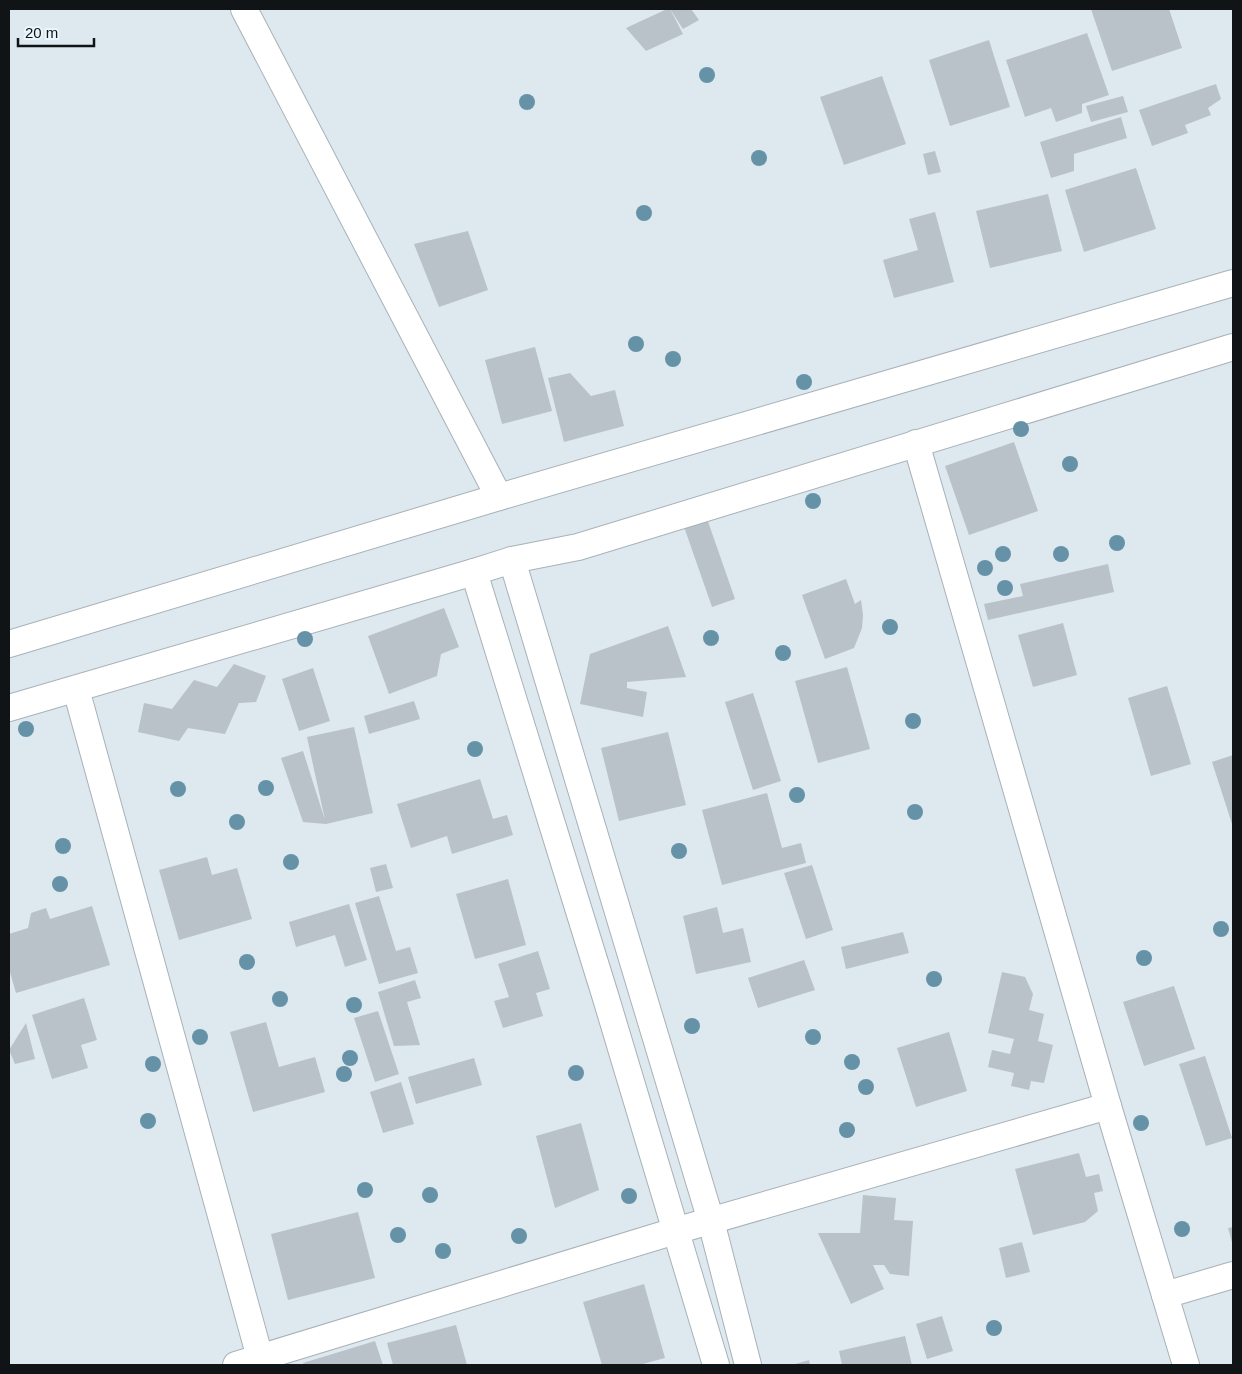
<svg xmlns="http://www.w3.org/2000/svg" width="1242" height="1374" viewBox="0 0 1242 1374" font-family="Arial,sans-serif">
<style>
.building{fill:#b8c2c8}
.lines{fill:none;stroke-linecap:round;stroke-linejoin:round}
.minor-casing{stroke:#a8b2b8;stroke-width:28}
.minor{stroke:#fff;stroke-width:26}
.tree{fill:#6692a8}
</style>
<rect width="100%" height="100%" fill="#dee8ef"/>
<g class="building">
<polygon points="667,9 670,9 683,34 646,51 626,28"/>
<polygon points="670,9 691,9 699,20 683,29"/>
<polygon points="1091,9 1169,9 1182,48 1112,71"/>
<polygon points="1087,33 1109,95 1082,104 1082,113 1056,122 1051,108 1025,117 1006,60"/>
<polygon points="989,40 1010,107 950,126 929,60"/>
<polygon points="882,76 906,144 844,165 820,97"/>
<polygon points="1216,84 1221,99 1208,108 1211,115 1185,125 1188,133 1152,146 1139,110"/>
<polygon points="1123,96 1128,112 1091,122 1086,106"/>
<polygon points="1121,117 1127,138 1074,154 1074,171 1051,178 1040,142"/>
<polygon points="935,151 941,172 928,175 923,154"/>
<polygon points="1136,168 1156,229 1084,252 1065,190"/>
<polygon points="1048,194 1062,251 990,268 976,211"/>
<polygon points="935,212 954,282 894,298 883,260 918,250 909,219"/>
<polygon points="468,231 488,290 439,307 414,244"/>
<polygon points="535,347 552,411 502,424 485,360"/>
<polygon points="570,373 591,396 615,390 624,426 564,442 548,378"/>
<polygon points="1014,442 1038,511 969,535 945,466"/>
<polygon points="705,513 735,599 712,607 682,521"/>
<polygon points="1108,564 1114,592 988,620 984,604 1023,596 1020,584"/>
<polygon points="846,579 855,604 861,600 863,615 862,628 854,648 825,659 802,595"/>
<polygon points="444,608 459,647 441,654 437,676 389,694 368,636"/>
<polygon points="1063,623 1077,675 1033,687 1018,635"/>
<polygon points="668,626 686,677 627,682 627,688 647,692 643,717 580,704 590,654"/>
<polygon points="234,664 266,676 256,702 239,703 225,734 188,728 179,741 138,732 144,703 172,709 194,680 217,687"/>
<polygon points="847,667 870,749 818,763 795,681"/>
<polygon points="313,668 330,721 299,731 282,679"/>
<polygon points="1167,686 1191,764 1151,776 1128,698"/>
<polygon points="753,693 781,781 753,790 725,702"/>
<polygon points="414,701 420,719 369,734 364,716"/>
<polygon points="354,727 373,813 326,824 303,822 281,758 303,751 325,820 307,737"/>
<polygon points="668,732 686,805 619,821 601,748"/>
<polygon points="1233,755 1233,827 1212,762"/>
<polygon points="480,779 493,819 507,815 513,835 452,854 447,836 411,848 397,804"/>
<polygon points="767,793 782,848 801,843 806,863 722,885 702,810"/>
<polygon points="207,857 212,875 237,868 252,919 179,940 159,870"/>
<polygon points="386,864 393,888 376,892 370,868"/>
<polygon points="812,865 833,930 806,939 784,873"/>
<polygon points="508,879 526,945 475,959 456,894"/>
<polygon points="379,896 396,951 410,947 418,973 379,984 355,903"/>
<polygon points="349,904 367,960 345,967 335,935 296,947 289,922"/>
<polygon points="92,906 110,965 16,993 9,969 9,934 28,928 31,913 46,908 50,919"/>
<polygon points="717,907 723,933 743,928 751,962 696,974 683,916"/>
<polygon points="903,932 909,953 846,969 841,947"/>
<polygon points="538,951 550,989 536,993 543,1016 503,1028 494,1001 509,997 498,964"/>
<polygon points="804,960 815,990 758,1008 748,978"/>
<polygon points="1002,972 1025,977 1033,994 1029,1010 1044,1014 1038,1041 1053,1045 1044,1083 1031,1081 1029,1090 1011,1086 1014,1073 988,1067 992,1050 1010,1054 1014,1039 988,1033"/>
<polygon points="415,980 421,998 407,1002 420,1045 394,1046 378,992"/>
<polygon points="1174,986 1195,1049 1144,1066 1123,1002"/>
<polygon points="84,998 97,1040 81,1045 88,1068 52,1079 32,1015"/>
<polygon points="378,1011 399,1074 375,1082 354,1018"/>
<polygon points="266,1022 279,1067 315,1057 325,1092 253,1112 230,1032"/>
<polygon points="26,1023 35,1059 15,1064 9,1050"/>
<polygon points="949,1032 967,1091 916,1107 897,1048"/>
<polygon points="1205,1056 1232,1138 1206,1146 1179,1064"/>
<polygon points="474,1058 482,1085 416,1104 408,1077"/>
<polygon points="401,1082 414,1124 383,1133 370,1092"/>
<polygon points="581,1123 599,1190 555,1208 536,1136"/>
<polygon points="1079,1153 1086,1177 1099,1174 1103,1191 1094,1193 1098,1211 1085,1222 1033,1235 1015,1169"/>
<polygon points="863,1195 896,1198 894,1220 913,1221 909,1276 890,1274 884,1265 873,1265 884,1289 851,1304 818,1233 860,1233"/>
<polygon points="358,1212 375,1278 288,1300 271,1234"/>
<polygon points="1233,1227 1233,1246 1228,1228"/>
<polygon points="1022,1242 1030,1272 1006,1278 999,1248"/>
<polygon points="644,1284 665,1358 639,1365 602,1365 583,1302"/>
<polygon points="942,1316 953,1351 927,1359 916,1324"/>
<polygon points="456,1325 467,1365 393,1365 387,1343"/>
<polygon points="905,1336 912,1365 842,1365 839,1351"/>
<polygon points="375,1341 383,1365 304,1365 303,1363"/>
<polygon points="809,1360 810,1365 792,1365"/>
</g>
<g class="lines">
<g class="minor-casing">
<g id="minor">
<polyline points="244,9 499,497"/>
<polyline points="916,443 1108,1106 1186,1365"/>
<polyline points="512,560 711,1221 748,1365"/>
<polyline points="474,572 605,995 716,1365"/>
<polyline points="9,644 499,497 1233,283"/>
<polyline points="76,689 262,1365"/>
<polyline points="9,708 474,572 512,560 578,547 1233,347"/>
<polyline points="1165,1295 1233,1275"/>
<polyline points="236,1365 675,1231 1108,1106"/>
</g>
</g>
<use href="#minor" class="minor"/>
</g>
<g class="tree">
<circle cx="707" cy="75" r="8"/>
<circle cx="527" cy="102" r="8"/>
<circle cx="759" cy="158" r="8"/>
<circle cx="644" cy="213" r="8"/>
<circle cx="636" cy="344" r="8"/>
<circle cx="673" cy="359" r="8"/>
<circle cx="804" cy="382" r="8"/>
<circle cx="1021" cy="429" r="8"/>
<circle cx="1070" cy="464" r="8"/>
<circle cx="813" cy="501" r="8"/>
<circle cx="1117" cy="543" r="8"/>
<circle cx="1003" cy="554" r="8"/>
<circle cx="1061" cy="554" r="8"/>
<circle cx="985" cy="568" r="8"/>
<circle cx="1005" cy="588" r="8"/>
<circle cx="890" cy="627" r="8"/>
<circle cx="711" cy="638" r="8"/>
<circle cx="305" cy="639" r="8"/>
<circle cx="783" cy="653" r="8"/>
<circle cx="913" cy="721" r="8"/>
<circle cx="26" cy="729" r="8"/>
<circle cx="475" cy="749" r="8"/>
<circle cx="266" cy="788" r="8"/>
<circle cx="178" cy="789" r="8"/>
<circle cx="797" cy="795" r="8"/>
<circle cx="915" cy="812" r="8"/>
<circle cx="237" cy="822" r="8"/>
<circle cx="63" cy="846" r="8"/>
<circle cx="679" cy="851" r="8"/>
<circle cx="291" cy="862" r="8"/>
<circle cx="60" cy="884" r="8"/>
<circle cx="1221" cy="929" r="8"/>
<circle cx="1144" cy="958" r="8"/>
<circle cx="247" cy="962" r="8"/>
<circle cx="934" cy="979" r="8"/>
<circle cx="280" cy="999" r="8"/>
<circle cx="354" cy="1005" r="8"/>
<circle cx="692" cy="1026" r="8"/>
<circle cx="200" cy="1037" r="8"/>
<circle cx="813" cy="1037" r="8"/>
<circle cx="350" cy="1058" r="8"/>
<circle cx="852" cy="1062" r="8"/>
<circle cx="153" cy="1064" r="8"/>
<circle cx="576" cy="1073" r="8"/>
<circle cx="344" cy="1074" r="8"/>
<circle cx="866" cy="1087" r="8"/>
<circle cx="148" cy="1121" r="8"/>
<circle cx="1141" cy="1123" r="8"/>
<circle cx="847" cy="1130" r="8"/>
<circle cx="365" cy="1190" r="8"/>
<circle cx="430" cy="1195" r="8"/>
<circle cx="629" cy="1196" r="8"/>
<circle cx="1182" cy="1229" r="8"/>
<circle cx="398" cy="1235" r="8"/>
<circle cx="519" cy="1236" r="8"/>
<circle cx="443" cy="1251" r="8"/>
<circle cx="994" cy="1328" r="8"/>
</g>
<rect width="1242" height="1374" fill="none" stroke="#101416" stroke-width="20"/>
<path d="M18 38v8h76v-8" fill="none" stroke="#101416" stroke-width="2.5"/>
<text x="25" y="38" font-size="15" fill="#101416" stroke="#ebf5fc" stroke-width="4" paint-order="stroke">20 m</text>
</svg>
